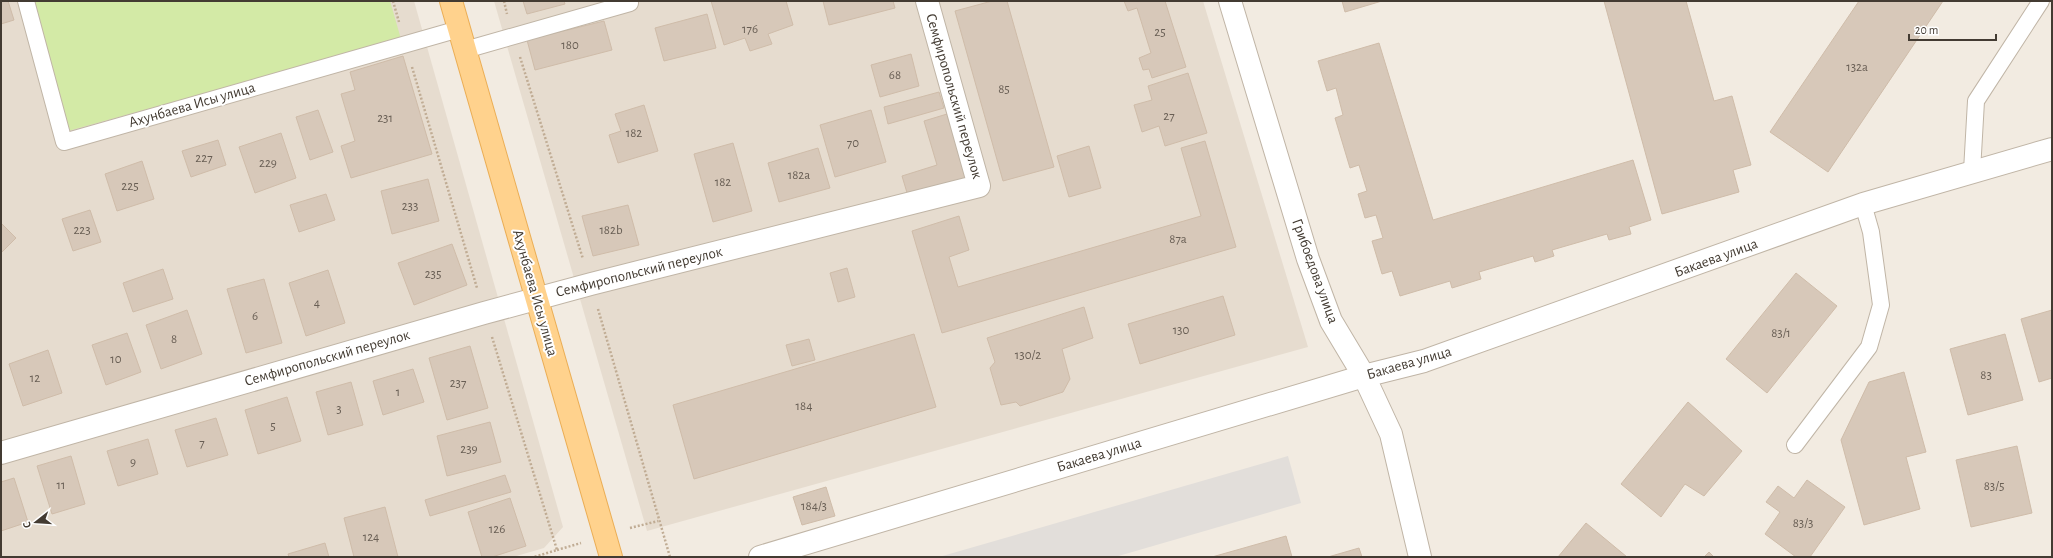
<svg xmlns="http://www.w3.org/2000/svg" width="2053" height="558" viewBox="0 0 2053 558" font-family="'Alegreya Sans',sans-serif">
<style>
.residential{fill:#e6dccf}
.green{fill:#d3eaa6}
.parking{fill:#e2deda}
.building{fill:#d7c8b9;stroke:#cfbca9}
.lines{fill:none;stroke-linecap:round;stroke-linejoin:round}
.lane-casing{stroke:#c0b5a6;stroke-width:18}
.street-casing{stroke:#c0b5a6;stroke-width:24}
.primary-casing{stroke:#ebae56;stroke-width:24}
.path{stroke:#c0ac94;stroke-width:2.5;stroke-dasharray:2 2;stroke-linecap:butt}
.lane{stroke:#fff;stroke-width:16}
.street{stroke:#fff;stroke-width:22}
.primary{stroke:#ffd28d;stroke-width:22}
.labels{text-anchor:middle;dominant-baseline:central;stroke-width:4;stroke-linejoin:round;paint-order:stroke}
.number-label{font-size:13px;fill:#685e54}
.street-label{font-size:15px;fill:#433b32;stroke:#fff}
</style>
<rect width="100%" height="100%" fill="#f2ebe1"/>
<g class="residential">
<polygon points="1,1 414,1 563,527 544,548 513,557 1,557"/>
<polygon points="494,1 1203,1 1308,347 647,531"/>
</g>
<polygon class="green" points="32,1 390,1 401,39 68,131"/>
<polygon class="parking" points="1288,456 1301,503 1115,557 939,557"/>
<g class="building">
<polygon points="1,1 8,1 14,20 1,24"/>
<polygon points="523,1 564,1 565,4 527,14"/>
<polygon points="711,1 786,1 793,25 768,34 772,44 750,51 745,38 724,45"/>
<polygon points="823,1 893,1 895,8 829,25"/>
<polygon points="992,1 1007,1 1054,167 1003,181 955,11"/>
<polygon points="1124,1 1165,1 1186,67 1152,78 1149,69 1143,70 1139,58 1151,53 1137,8 1128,11"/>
<polygon points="1342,1 1382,1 1345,12"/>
<polygon points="1604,1 1686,1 1714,101 1732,96 1751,165 1733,170 1739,192 1662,214"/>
<polygon points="1859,1 1943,1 1828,172 1770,132"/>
<polygon points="707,14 716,48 664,61 655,28"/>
<polygon points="604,21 612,50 535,70 527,40"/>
<polygon points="1379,43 1433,220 1633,160 1651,220 1629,227 1631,234 1609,240 1607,234 1552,250 1554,256 1535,262 1533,256 1479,272 1481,279 1452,288 1450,281 1400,296 1392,271 1382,274 1372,241 1383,238 1376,215 1365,218 1358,194 1367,191 1359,165 1350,168 1335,118 1343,115 1336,88 1327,91 1318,61"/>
<polygon points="911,54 919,86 880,97 871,65"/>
<polygon points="403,56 432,154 351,178 341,146 355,141 341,94 355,90 350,72"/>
<polygon points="1188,73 1207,133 1165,146 1159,126 1142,132 1134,105 1152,100 1148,86"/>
<polygon points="939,92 944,108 888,124 884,107"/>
<polygon points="644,105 658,151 618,163 609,135 621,131 615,114"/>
<polygon points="318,110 333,152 310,160 296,117"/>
<polygon points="871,110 886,162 835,177 820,125"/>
<polygon points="947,114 966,178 908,196 902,176 937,165 924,121"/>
<polygon points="281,133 296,178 255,193 239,147"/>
<polygon points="218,140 226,165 191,177 182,151"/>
<polygon points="1205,141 1236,247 942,333 912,231 959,216 969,250 949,257 958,287 1201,216 1181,148"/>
<polygon points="733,143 752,211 713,222 694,154"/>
<polygon points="1089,146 1101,188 1069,197 1057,156"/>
<polygon points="818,148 830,188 779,202 768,163"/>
<polygon points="142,161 154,199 117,211 105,174"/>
<polygon points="428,179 439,221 392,234 381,191"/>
<polygon points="326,194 335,220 299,232 290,205"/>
<polygon points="628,205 639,245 593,256 582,216"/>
<polygon points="90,210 101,242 73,251 62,219"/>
<polygon points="1,223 16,238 1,253"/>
<polygon points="452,244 467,285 414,305 398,263"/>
<polygon points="847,268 855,297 838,302 830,273"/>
<polygon points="163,269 173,299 133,312 123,283"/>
<polygon points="328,270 345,323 306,336 289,283"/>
<polygon points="1796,273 1837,306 1767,393 1726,359"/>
<polygon points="264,279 282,343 246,353 227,289"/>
<polygon points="1223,296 1235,335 1140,364 1128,324"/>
<polygon points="1084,307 1093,338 1062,349 1070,379 1063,392 1020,406 1016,402 1001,405 990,368 995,362 987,338"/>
<polygon points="187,310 202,354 161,369 146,325"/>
<polygon points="2052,310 2052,378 2039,382 2021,319"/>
<polygon points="127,333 141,372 106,385 92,345"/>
<polygon points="914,334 936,407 694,479 673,405"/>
<polygon points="2005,334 2023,400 1968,415 1950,349"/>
<polygon points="809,339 815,360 792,366 786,345"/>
<polygon points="470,346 488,408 447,420 429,358"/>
<polygon points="48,350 62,393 23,406 9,364"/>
<polygon points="413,369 424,402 383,415 373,381"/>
<polygon points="1904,372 1926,452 1906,457 1920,509 1864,525 1841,440 1869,382"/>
<polygon points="351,382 363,425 328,435 316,392"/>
<polygon points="287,397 301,441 258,454 245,410"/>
<polygon points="1688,402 1742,451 1704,496 1685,484 1661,517 1621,484"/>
<polygon points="216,418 228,455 187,467 175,430"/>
<polygon points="490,422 501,462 447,476 437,436"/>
<polygon points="148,439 158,474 118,486 107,451"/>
<polygon points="2017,446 2032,513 1971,527 1956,460"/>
<polygon points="71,456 85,504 52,514 37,466"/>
<polygon points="505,475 511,492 430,516 425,500"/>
<polygon points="14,478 28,522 1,531 1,482"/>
<polygon points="1807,480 1845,507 1810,557 1796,557 1765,534 1780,512 1766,502 1778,486 1794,498"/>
<polygon points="826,487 835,516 802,525 793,497"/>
<polygon points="510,498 526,546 492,557 482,557 468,512"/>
<polygon points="385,507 398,557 354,557 344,518"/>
<polygon points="1586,523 1627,557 1558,557"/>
<polygon points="1286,536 1292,557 1212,557"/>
<polygon points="325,543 329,557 289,557 288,554"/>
<polygon points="1359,548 1362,557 1328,557"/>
<polygon points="1709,552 1714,557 1704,557"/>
</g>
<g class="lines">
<g class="lane-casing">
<g id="lane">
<polyline points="26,1 64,142 459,29"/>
<polyline points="465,50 630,3"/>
<polyline points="1972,171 1976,101 2041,1"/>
<polyline points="1795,445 1869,347 1881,305 1871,232 1863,204"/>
</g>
</g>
<g class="street-casing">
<g id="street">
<polyline points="1230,1 1308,259 1331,321 1364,376 1391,434 1420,557"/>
<polyline points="1,453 484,313 591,284 979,186 927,1"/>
<polyline points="760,557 1364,376 1424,361 1863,204 2052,149"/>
</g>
</g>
<g class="primary-casing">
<polyline id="primary" points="451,1 611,557"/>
</g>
<g class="path">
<polyline points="393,1 399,22"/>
<polyline points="504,1 507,14"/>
<polyline points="520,57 583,259"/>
<polyline points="412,67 477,288"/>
<polyline points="598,309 670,557"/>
<polyline points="492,337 557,550 534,557"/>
<polyline points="630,528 658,521"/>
<polyline points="557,550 581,543"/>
</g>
<use href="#lane" class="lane"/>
<use href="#street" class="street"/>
<use href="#primary" class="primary"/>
</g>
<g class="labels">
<g class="number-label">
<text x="750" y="29">176</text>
<text x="1160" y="32">25</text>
<text x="570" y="45">180</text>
<text x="1857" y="67">132а</text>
<text x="895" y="75">68</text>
<text x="1004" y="89">85</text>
<text x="1169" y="116">27</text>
<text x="385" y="118">231</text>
<text x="634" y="133">182</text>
<text x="853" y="143">70</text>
<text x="204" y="158">227</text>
<text x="268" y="163">229</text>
<text x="799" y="175">182a</text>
<text x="723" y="182">182</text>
<text x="130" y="186">225</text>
<text x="410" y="206">233</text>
<text x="82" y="230">223</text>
<text x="611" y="230">182b</text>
<text x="1178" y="239">87а</text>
<text x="433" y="274">235</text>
<text x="317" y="303">4</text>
<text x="255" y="316">6</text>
<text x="1181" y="330">130</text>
<text x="1781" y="333">83/1</text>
<text x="174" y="339">8</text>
<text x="1028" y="355">130/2</text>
<text x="116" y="359">10</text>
<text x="1986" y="375">83</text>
<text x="35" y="378">12</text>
<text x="458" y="383">237</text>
<text x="398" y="392">1</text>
<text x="804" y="406">184</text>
<text x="339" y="409">3</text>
<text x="273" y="426">5</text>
<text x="202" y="443">7</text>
<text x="469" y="449">239</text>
<text x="133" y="462">9</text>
<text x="61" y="485">11</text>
<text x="1994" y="486">83/5</text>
<text x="814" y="506">184/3</text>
<text x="1803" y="523">83/3</text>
<text x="497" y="529">126</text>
<text x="371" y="537">124</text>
</g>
<g class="street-label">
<text transform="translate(954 96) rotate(74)">Семфиропольский переулок</text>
<text transform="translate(192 105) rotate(-16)">Ахунбаева Исы улица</text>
<text transform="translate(1716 258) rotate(-20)">Бакаева улица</text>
<text transform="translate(1315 271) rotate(70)">Грибоедова улица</text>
<text transform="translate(639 272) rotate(-14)">Семфиропольский переулок</text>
<text transform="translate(535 293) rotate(74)">Ахунбаева Исы улица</text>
<text transform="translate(327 358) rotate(-16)">Семфиропольский переулок</text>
<text transform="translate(1409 363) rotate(-16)">Бакаева улица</text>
<text transform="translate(1099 455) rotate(-17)">Бакаева улица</text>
</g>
</g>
<rect width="2053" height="558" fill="none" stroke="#433b32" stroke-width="4"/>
<g transform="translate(36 522) rotate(253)" stroke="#ffffff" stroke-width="3" paint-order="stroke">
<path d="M0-3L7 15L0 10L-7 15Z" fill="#433b32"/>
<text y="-6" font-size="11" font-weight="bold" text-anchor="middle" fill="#433b32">С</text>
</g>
<path d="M1909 34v6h87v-6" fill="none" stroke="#433b32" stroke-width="2"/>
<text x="1915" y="34" font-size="12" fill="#433b32" stroke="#ffffff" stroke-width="3" paint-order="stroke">20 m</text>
</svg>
